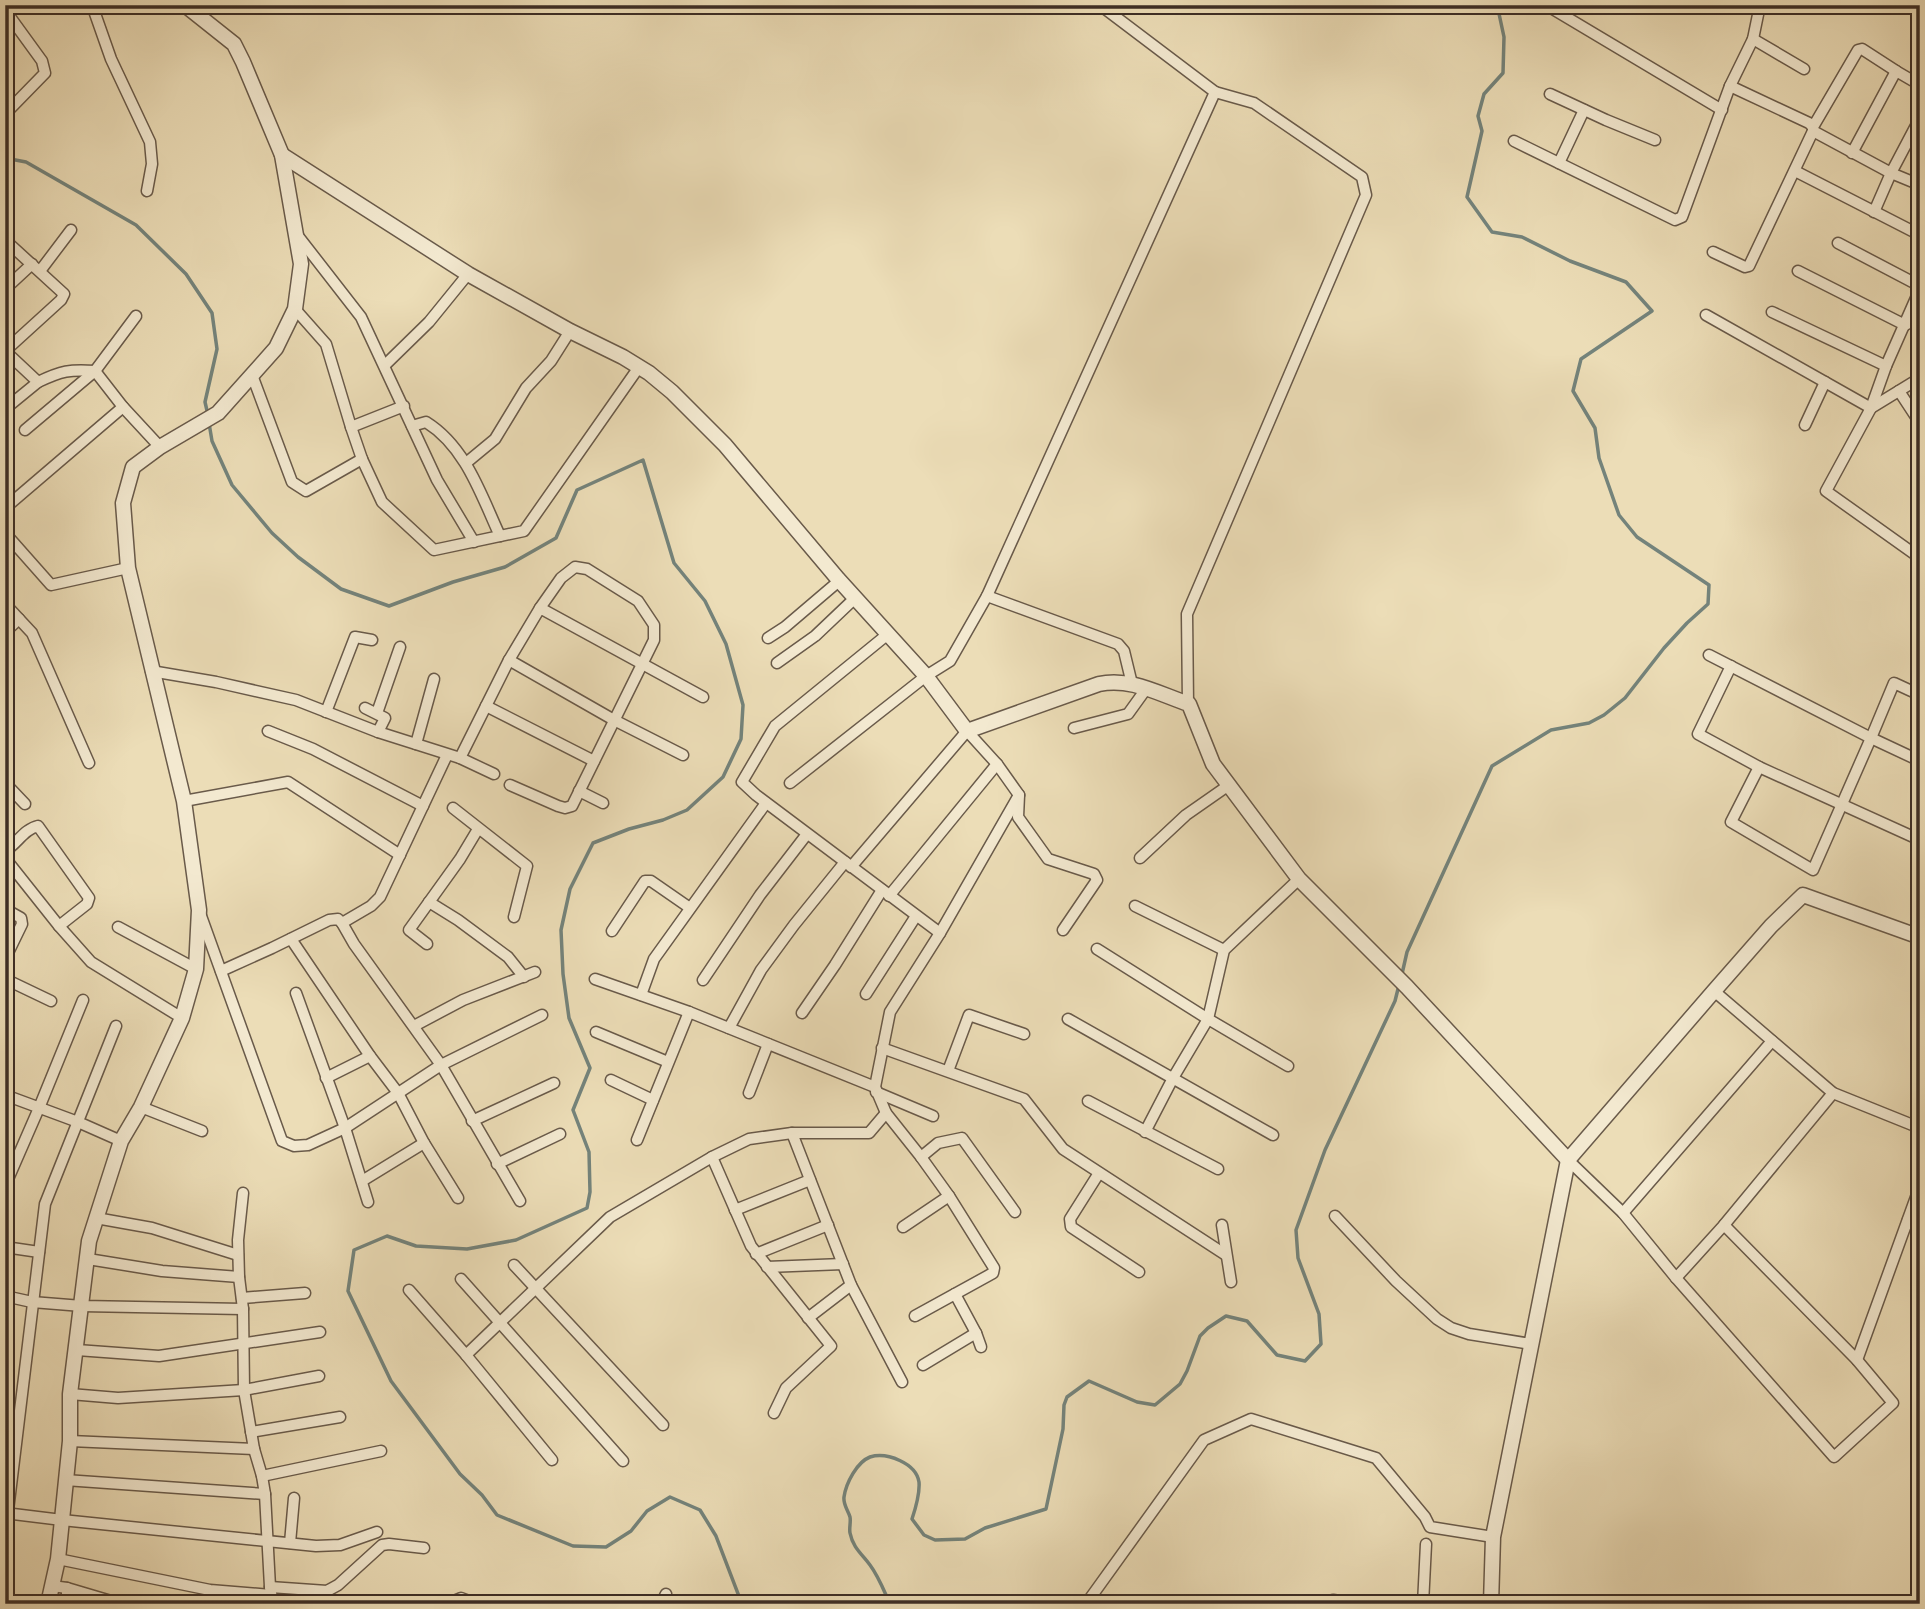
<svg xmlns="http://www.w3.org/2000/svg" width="1925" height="1609" viewBox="0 0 1925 1609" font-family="'IM FELL English',serif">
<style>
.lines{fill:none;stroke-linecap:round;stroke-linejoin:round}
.stream{stroke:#74837b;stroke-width:3.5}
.minor-casing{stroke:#695a4a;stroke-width:13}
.tertiary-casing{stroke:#695a4a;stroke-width:17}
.minor{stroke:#f3e9d0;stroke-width:10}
.tertiary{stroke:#f3e9d0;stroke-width:14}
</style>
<rect width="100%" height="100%" fill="#ecddb7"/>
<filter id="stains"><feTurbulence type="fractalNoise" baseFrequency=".00286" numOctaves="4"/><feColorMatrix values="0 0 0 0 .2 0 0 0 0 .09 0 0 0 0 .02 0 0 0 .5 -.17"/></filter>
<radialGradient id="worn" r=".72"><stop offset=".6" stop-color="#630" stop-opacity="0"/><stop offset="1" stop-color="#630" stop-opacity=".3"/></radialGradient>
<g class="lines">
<g class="stream">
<polyline points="5,158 26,162 136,225 186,274 212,313 217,349 205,402 208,415"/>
<polyline points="209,423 212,441 232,485 272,533 298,557 341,589 389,606 453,582 505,567 556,538 577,490 643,460 674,563 705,601 726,644 743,705 741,739 723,777 687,810 663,820 629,829 593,843 570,889 561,930 563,974 569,1018 590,1068 573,1110 589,1152 590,1192 587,1208 516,1240 467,1249 416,1246 387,1236 354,1250 348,1291 391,1381 460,1474 482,1495 497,1515 573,1546 606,1547 631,1531 647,1511 670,1497 700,1510 716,1536 742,1604"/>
<polyline points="1402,974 1407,952 1492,766 1551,730 1589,723 1604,715 1625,698 1664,648 1687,623 1708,604 1709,585 1637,537 1619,515 1599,458 1595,428 1573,391 1581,359 1652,311 1626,282 1570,261 1522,237 1492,232 1467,197 1482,131 1478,116 1484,94 1503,73 1504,37 1498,9 1499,5"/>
<path d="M890 1604C884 1591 879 1577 870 1565 862 1554 853 1548 850 1533 849 1528 851 1522 850 1517 848 1510 843 1505 844 1497 846 1483 857 1462 870 1457 887 1452 916 1463 919 1482 920 1494 916 1507 912 1519L924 1535 935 1540 965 1539 985 1528 1046 1509 1063 1429 1064 1405 1067 1397 1089 1381 1137 1402 1155 1405 1180 1384 1187 1371 1200 1336 1208 1328 1226 1316 1247 1321 1277 1355 1305 1361 1321 1344 1319 1314 1298 1258 1296 1230 1325 1150 1395 1001 1399 985"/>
</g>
<g class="minor-casing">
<g id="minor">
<polyline points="92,5 111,59 150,142 152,164 147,191"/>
<polyline points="1546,5 1722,110"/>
<polyline points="5,10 42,61 45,73 5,114"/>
<polyline points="1753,39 1804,69"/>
<polyline points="1730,86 1809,123 1813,127 1813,131 1891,173 1920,185"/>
<polyline points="1550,94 1606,120 1655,140"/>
<polyline points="1813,127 1858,50 1862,49 1896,71"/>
<polyline points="1514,141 1675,220 1682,217 1730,86 1753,39 1760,5"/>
<polyline points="1852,153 1896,71 1920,85"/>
<polyline points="1559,163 1584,110"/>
<polyline points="1795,171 1920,235"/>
<polyline points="1874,212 1891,173 1920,118"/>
<polyline points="298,236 361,317 437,480 474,542"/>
<polyline points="5,240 64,294 61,300 5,351"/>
<polyline points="1838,243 1920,286"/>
<polyline points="1713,252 1745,267 1749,266 1813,131"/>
<polyline points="40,271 71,230"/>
<polyline points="1798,271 1905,325 1920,317"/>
<polyline points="5,289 32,264"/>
<polyline points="1920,289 1886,366 1871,408 1826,491 1920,558"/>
<polyline points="295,309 326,344 351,427 362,459 382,502 434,550 524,531 639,367"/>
<polyline points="1772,312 1886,366"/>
<polyline points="1706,315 1871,408 1920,378"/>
<polyline points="5,351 38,382 5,409"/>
<polyline points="385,365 429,322 468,274"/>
<polyline points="252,375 292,482 306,491 362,459"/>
<path d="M38 382C61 371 70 369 95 371L123 407 160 447"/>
<polyline points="1899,391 1920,423"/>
<polyline points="1805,425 1825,382"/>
<path d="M412 426 426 422C466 447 481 495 500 536"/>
<polyline points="351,427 404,406"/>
<polyline points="25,430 95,371 136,316"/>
<polyline points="466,463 495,439 526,388 551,361 570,331"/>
<polyline points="5,508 123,407"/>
<polyline points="5,533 51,585 128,568"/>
<polyline points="987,596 1118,644 1124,651 1132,684"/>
<polyline points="5,604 32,633 89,763"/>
<polyline points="5,632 19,619"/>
<polyline points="888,634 775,726 742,782 756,795 940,933"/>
<polyline points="768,638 785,627 839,581"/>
<polyline points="1709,655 1871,738 1920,761"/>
<polyline points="509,660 614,720 683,755"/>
<polyline points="777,663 815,636 855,598"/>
<polyline points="1731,666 1698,734 1759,767 1920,840"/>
<polyline points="151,671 216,682 296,700 378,732 460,758 494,774"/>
<polyline points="1188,704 1187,614 1366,195 1362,177 1254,103 1215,92"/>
<polyline points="486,706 594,761"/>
<polyline points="365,708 385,718 378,732"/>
<polyline points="326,712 355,637 372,640"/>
<polyline points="377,713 400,647"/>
<polyline points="1074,728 1128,714 1146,689"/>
<polyline points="268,731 313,749 423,806"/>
<polyline points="416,744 434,679"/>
<polyline points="460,758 509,660 540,608 703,697"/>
<polyline points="1759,767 1731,822 1813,870 1871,738 1894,683 1920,695"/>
<polyline points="5,783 25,804"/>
<polyline points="790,783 926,676 950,661 987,596 1215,92 1100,5"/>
<polyline points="510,785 558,806 565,808 572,806 654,640 654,625 638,601 587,569 575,567 561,578 540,608"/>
<polyline points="579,791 603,803"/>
<polyline points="184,801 288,782 400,855"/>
<polyline points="453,808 527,866 514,917"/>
<path d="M5 851C17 844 24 829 38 826L89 898 87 904 59 926"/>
<polyline points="5,858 59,926 91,962 182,1018"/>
<polyline points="1140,858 1186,815 1229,785"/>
<polyline points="851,867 967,731 997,764 1019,795 1018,817 1048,859 1094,874 1097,880 1063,930"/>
<polyline points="889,896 997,764"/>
<polyline points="429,902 458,920 508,957 524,977"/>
<polyline points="1135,906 1224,950"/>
<polyline points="5,909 21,918 22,924 5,959"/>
<polyline points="201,916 282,1141 294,1146 308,1145 345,1128 441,1065 542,1015"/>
<polyline points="342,923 371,906 380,897 447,755"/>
<polyline points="118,927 196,969"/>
<polyline points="612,931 645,881 651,881 690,908"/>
<polyline points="291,939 370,1056 398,1093 424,1143 458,1198"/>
<polyline points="427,944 409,930 460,859 478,829"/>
<polyline points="1097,949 1208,1019 1288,1066"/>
<polyline points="221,971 272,948 329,920 338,919 342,923 354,944 441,1065 520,1201"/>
<polyline points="5,979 51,1001"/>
<polyline points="595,979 689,1012 875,1087"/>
<polyline points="703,980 760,895 807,834"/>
<polyline points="1714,991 1833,1093 1920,1128"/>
<polyline points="296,993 345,1128 368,1202"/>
<polyline points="866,994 916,916"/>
<polyline points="641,995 654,959 766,803"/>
<polyline points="802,1013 835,965 882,890"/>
<polyline points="1068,1019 1273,1135"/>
<polyline points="414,1026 463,1000 535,972"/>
<polyline points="729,1028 761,970 794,925 845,862"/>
<polyline points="596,1032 668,1062"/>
<polyline points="882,1048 1024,1099 1063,1149 1226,1255"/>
<polyline points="948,1071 969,1015 1024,1034"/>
<polyline points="326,1078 370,1056"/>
<polyline points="611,1080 653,1100"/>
<polyline points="876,1092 933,1116"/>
<polyline points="749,1093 768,1044"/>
<polyline points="5,1095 78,1122 121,1141"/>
<polyline points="1088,1101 1218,1169"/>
<polyline points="141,1107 202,1131"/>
<polyline points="472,1121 554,1083"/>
<polyline points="1145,1132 1173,1078 1208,1019 1224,950 1299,879"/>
<polyline points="792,1133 851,1285 902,1382"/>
<polyline points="637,1140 689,1012"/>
<polyline points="712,1157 751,1246 831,1346 786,1388 774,1413"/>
<polyline points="921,1157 938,1143 962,1138 1015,1212"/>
<polyline points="1568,1160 1623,1213 1676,1278 1834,1457 1893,1403 1857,1360 1724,1225"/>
<polyline points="497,1164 560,1134"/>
<polyline points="1099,1173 1070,1219 1071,1227 1139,1272"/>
<polyline points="362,1181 424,1143"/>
<polyline points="5,1186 39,1108 83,1000"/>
<polyline points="243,1193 238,1240 239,1277 243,1309 244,1390 254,1449 262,1476 265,1494 270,1587 273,1604"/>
<polyline points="735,1210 810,1180"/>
<polyline points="1623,1213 1772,1041"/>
<polyline points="1335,1216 1396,1281 1437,1319 1451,1328 1469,1334 1531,1344"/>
<polyline points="96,1218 152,1228 238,1255"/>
<polyline points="1908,1220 1920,1232"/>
<polyline points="1222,1225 1231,1282"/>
<polyline points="903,1227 949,1196"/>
<polyline points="5,1247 39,1252"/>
<polyline points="756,1254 828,1225"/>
<polyline points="88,1259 162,1271 239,1277"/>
<polyline points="514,1265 663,1425"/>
<polyline points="767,1267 843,1264"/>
<polyline points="1676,1278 1724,1225 1833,1093"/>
<polyline points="461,1279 623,1461"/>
<polyline points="409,1290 466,1355 552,1460"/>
<polyline points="955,1294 976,1333 981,1347"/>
<polyline points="5,1296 32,1302 82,1306 243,1309"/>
<polyline points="242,1298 305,1293"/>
<polyline points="915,1316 993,1273 994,1268 949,1196 921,1157 886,1113 875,1087 890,1012 940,933 1019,795"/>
<polyline points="808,1318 851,1285"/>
<polyline points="77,1350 159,1356 320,1332"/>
<polyline points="466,1355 610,1217 712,1157 749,1139 792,1133 869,1133 886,1113"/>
<polyline points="1857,1360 1920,1186"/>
<polyline points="923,1365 976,1333"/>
<polyline points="70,1394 118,1398 244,1390 319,1376"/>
<polyline points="251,1432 340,1417"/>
<polyline points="70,1441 254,1449"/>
<polyline points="262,1476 381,1451"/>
<polyline points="65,1480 265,1494"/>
<polyline points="5,1513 62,1520 316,1546 340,1545 377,1532"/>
<polyline points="5,1535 45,1204 116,1026"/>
<polyline points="290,1543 294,1498"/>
<polyline points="58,1559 210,1590 271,1595"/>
<polyline points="52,1586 67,1588 121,1604"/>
<polyline points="270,1587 327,1591 338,1585 382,1545 389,1544 424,1548"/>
<polyline points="1333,1600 1362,1604"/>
<polyline points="67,1604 67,1588"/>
<polyline points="453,1604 454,1601 461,1598 477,1604"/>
<polyline points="661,1604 666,1594"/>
<polyline points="1086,1604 1204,1440 1251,1419 1376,1458 1425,1517 1430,1527 1493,1537"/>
<polyline points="1423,1604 1426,1544"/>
</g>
</g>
<g class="tertiary-casing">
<g id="tertiary">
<path d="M282 155 468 274 570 331 623 357 649 373 672 392 725 445 838 579 926 676 967 731 1099 684C1130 677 1159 694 1189 704L1213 764 1299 879 1407 987 1568 1160"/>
<polyline points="48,1604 58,1559 70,1441 70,1394 89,1241 121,1141 141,1107 182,1018 196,969 199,910 184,801 128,568 123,503 133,467 160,447 218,413 276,348 295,309 301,264 282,155 243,62 234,44 185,5"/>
<polyline points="1491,1604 1493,1537 1568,1160 1714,991 1771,926 1803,895 1920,937"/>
</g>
</g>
<use href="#minor" class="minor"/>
<use href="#tertiary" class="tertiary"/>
</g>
<rect width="1925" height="1609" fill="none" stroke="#ecddb7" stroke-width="28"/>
<rect x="7" y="7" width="1911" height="1595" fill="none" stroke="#3d2e26" stroke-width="3.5"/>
<rect x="14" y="14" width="1897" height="1581" fill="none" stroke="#3d2e26" stroke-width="2"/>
<rect width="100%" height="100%" filter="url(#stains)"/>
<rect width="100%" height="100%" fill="url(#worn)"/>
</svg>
